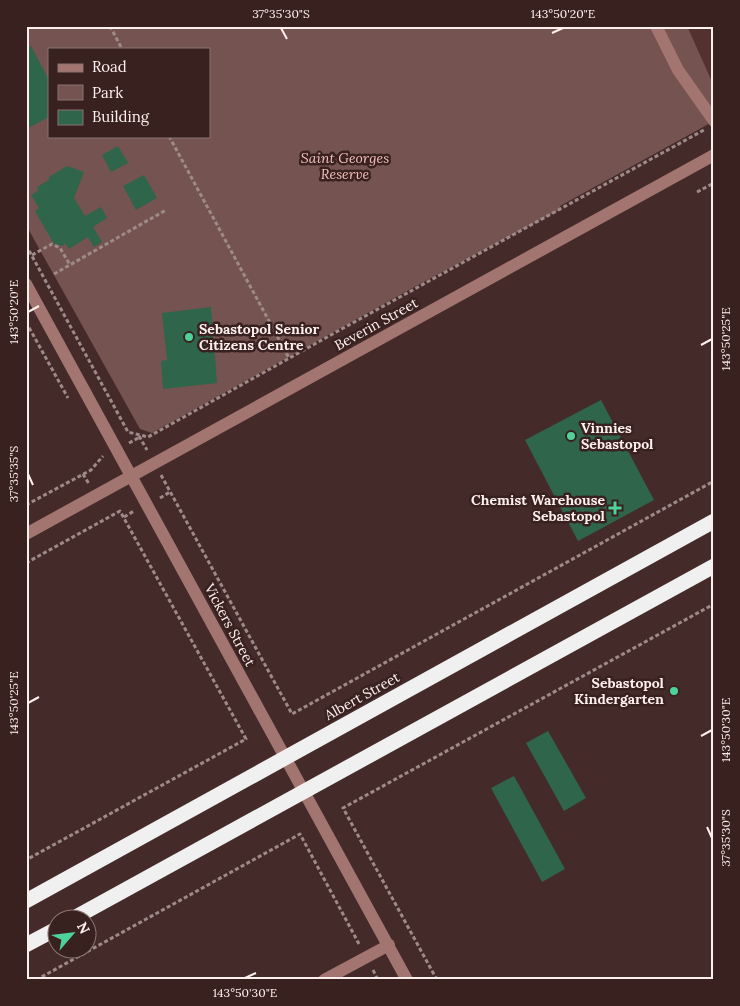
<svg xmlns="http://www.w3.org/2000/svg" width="740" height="1006" viewBox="0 0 740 1006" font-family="Lora,serif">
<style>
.built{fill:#52322f}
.green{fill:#755350;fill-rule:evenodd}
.building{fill:#2e654b}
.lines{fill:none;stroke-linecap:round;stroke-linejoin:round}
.path{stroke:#9e8b89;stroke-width:3;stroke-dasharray:4 2.5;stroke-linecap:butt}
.minor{stroke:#a37570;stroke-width:12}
.highway{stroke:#f0f0f0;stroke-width:15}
.ticks{fill:none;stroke:#fdf0ee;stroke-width:2}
.poi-dot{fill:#4dd39a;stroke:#39211f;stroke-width:2}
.labels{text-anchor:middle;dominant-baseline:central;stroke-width:5;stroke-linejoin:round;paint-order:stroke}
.park-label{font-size:14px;font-style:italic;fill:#f6c1bc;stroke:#39211f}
.street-label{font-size:14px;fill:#fdf0ee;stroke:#39211f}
.poi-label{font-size:14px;font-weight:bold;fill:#fdf0ee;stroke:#39211f;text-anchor:start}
.neatline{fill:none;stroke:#fdf0ee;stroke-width:2}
.ticks-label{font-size:12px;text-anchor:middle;fill:#fdf0ee}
</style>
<rect width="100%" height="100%" fill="#442b29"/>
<polygon class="built" points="685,26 714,26 714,87"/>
<path class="green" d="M26 26H687L714 86V121L560 206 561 209 416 286 152 433 140 429 26 225ZM49 49H209V136H49Z"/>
<g class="building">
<polygon points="31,46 49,80 49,117 26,129 26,49"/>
<polygon points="118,146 128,163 111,172 102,155"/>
<polygon points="67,166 84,172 74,198 85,216 101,207 107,218 93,227 102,242 94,247 88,237 69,249 65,243 63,246 54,244 35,211 39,208 31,195 38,191 37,187 49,180 49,177"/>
<polygon points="144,175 157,198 136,210 123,186"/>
<polygon points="211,307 217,383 163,389 161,361 167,360 162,313"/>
<polygon points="601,400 654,500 578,541 525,440"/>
<polygon points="548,731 586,798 564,811 526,743"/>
<polygon points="514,776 565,869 542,882 491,788"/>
</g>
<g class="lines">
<g class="path">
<polyline points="110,26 122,49"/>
<polyline points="169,136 289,358"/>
<polyline points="697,192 714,183"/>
<polyline points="26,245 128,432 148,437 338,331 704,130"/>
<polyline points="32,255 52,244 60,248 70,265"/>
<polyline points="54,274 166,210"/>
<polyline points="26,322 68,398"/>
<polyline points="139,436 147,450"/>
<polyline points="129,443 140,437"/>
<polyline points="83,474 89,484"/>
<polyline points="161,475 292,714 714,481"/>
<polyline points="160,498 170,492"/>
<polyline points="26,505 91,470 103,456"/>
<polyline points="124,517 134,511"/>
<polyline points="26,563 120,511 246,739 26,860"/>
<polyline points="373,970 378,980"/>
<polyline points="36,980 300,834 359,944"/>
<polyline points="437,980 343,808 714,604"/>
</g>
<g class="minor">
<polyline points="656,26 678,70 714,121"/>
<polyline points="26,284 407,980"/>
<polyline points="26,534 714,155"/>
<polyline points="324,980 389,945"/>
</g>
<g class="highway">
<polyline points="26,901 714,521"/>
<polyline points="74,918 714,566"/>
<polyline points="26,945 58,928"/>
</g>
</g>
<path class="ticks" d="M281 28 287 39M552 33 563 28M28 312 39 306M701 345 712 339M28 474 33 485M28 703 39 697M701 736 712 730M707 827 712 838M245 978 256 973"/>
<g class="poi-dot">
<circle cx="189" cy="337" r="5"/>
<circle cx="571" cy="436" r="5"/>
<path d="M612.5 500.5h5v5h5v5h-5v5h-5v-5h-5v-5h5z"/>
<circle cx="674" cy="691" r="5"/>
</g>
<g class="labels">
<g class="park-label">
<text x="345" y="158">Saint Georges<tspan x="345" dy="16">Reserve</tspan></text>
</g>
<g class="street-label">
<text transform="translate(376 324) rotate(-29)">Beverin Street</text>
<text transform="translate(230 625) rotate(62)">Vickers Street</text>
<text transform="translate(362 696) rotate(-29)">Albert Street</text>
</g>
<g class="poi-label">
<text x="199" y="329">Sebastopol Senior<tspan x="199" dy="16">Citizens Centre</tspan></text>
<text x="581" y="428">Vinnies<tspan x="581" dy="16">Sebastopol</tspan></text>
<text x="605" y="500" text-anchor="end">Chemist Warehouse<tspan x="605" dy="16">Sebastopol</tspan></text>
<text x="664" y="683" text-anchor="end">Sebastopol<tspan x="664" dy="16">Kindergarten</tspan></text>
</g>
</g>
<rect width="740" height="1006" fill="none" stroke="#39211f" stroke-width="55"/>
<rect x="48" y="48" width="162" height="90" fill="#39211f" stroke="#877472"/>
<rect x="58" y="64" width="25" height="8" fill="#a37570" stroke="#877472"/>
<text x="92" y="72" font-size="15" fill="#fdf0ee">Road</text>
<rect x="58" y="85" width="25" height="15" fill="#755350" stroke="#877472"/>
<text x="92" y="98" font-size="15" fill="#fdf0ee">Park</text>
<rect x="58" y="110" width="25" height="15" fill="#2e654b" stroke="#877472"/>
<text x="92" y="122" font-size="15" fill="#fdf0ee">Building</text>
<g transform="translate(72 934) rotate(62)"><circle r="24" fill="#39211f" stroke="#877472"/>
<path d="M0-4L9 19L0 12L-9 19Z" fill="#4dd39a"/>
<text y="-8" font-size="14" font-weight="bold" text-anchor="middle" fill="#fdf0ee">N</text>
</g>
<rect x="28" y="28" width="684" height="950" class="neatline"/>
<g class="ticks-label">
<text x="281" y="18">37°35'30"S</text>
<text x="563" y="18">143°50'20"E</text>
<text transform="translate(14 312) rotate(-90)" y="4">143°50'20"E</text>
<text transform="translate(726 339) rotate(-90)" y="4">143°50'25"E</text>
<text transform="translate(14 474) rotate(-90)" y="4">37°35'35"S</text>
<text transform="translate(14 703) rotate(-90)" y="4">143°50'25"E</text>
<text transform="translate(726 730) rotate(-90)" y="4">143°50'30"E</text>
<text transform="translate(726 838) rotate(-90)" y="4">37°35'30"S</text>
<text x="245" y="997">143°50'30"E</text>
</g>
</svg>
